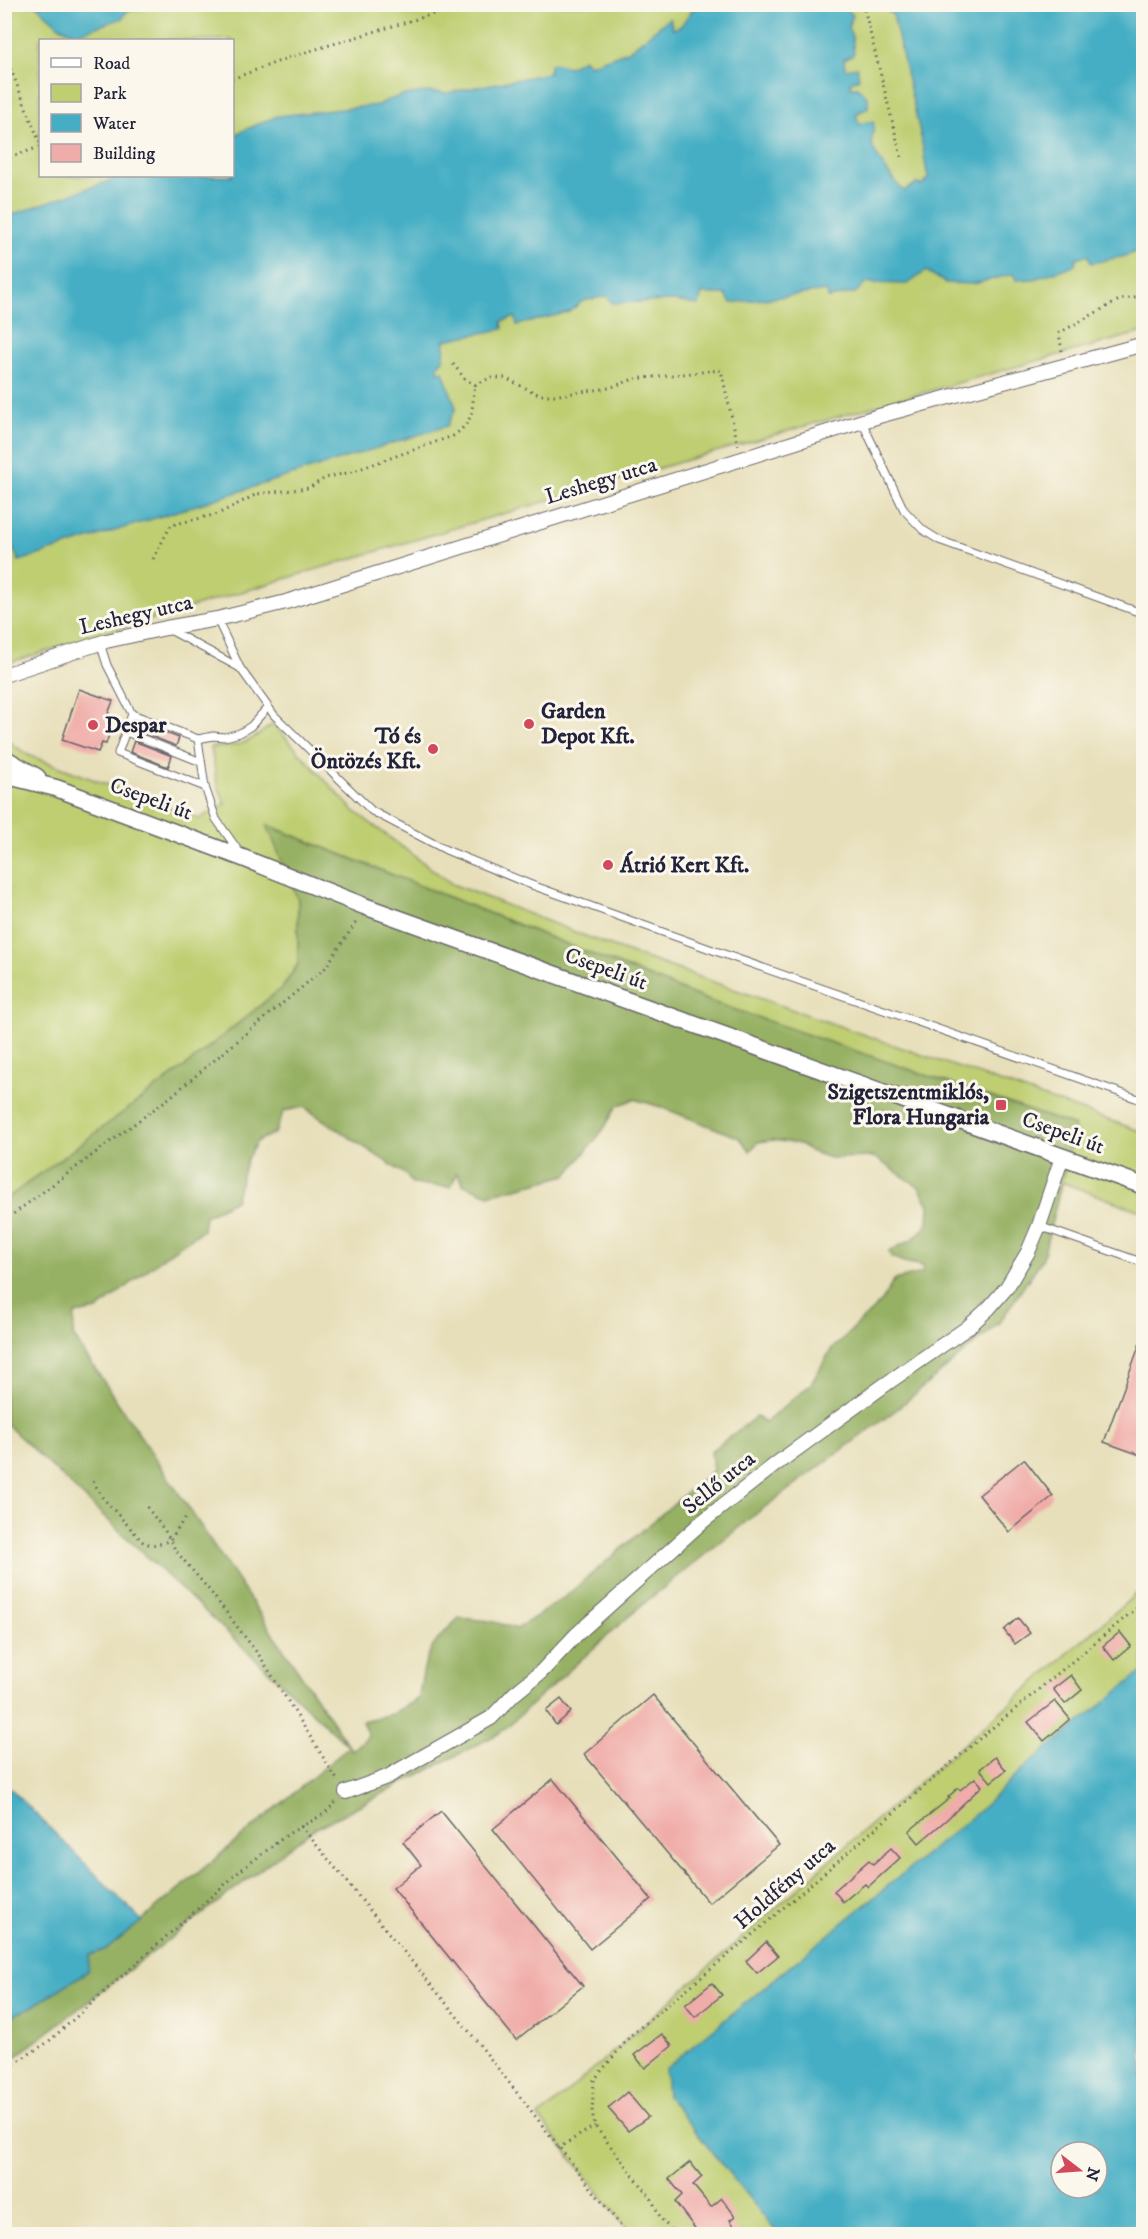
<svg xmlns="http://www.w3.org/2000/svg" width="1148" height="2239" viewBox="0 0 1148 2239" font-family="'IM FELL DW Pica',serif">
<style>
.green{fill:#bece71;stroke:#707856;stroke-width:1.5;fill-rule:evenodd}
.forest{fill:#96b163;stroke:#5c6a4f;stroke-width:1.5;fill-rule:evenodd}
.water{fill:#45aec4;stroke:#346880;stroke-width:1.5;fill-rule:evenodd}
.building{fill:#f0aca8}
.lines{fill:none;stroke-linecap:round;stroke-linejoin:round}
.service-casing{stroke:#676467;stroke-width:9}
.minor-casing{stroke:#676467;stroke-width:16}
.tertiary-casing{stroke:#676467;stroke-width:19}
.path{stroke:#676467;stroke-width:3;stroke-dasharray:1.5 4.5;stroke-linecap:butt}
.service{stroke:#fff;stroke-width:7}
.minor{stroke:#fff;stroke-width:14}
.tertiary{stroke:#fff;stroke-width:16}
.poi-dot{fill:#d1495b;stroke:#fbf7ec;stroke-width:2}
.labels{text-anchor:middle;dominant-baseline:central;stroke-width:6;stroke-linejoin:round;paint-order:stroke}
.street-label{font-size:22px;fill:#22223b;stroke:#fbf7ec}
.poi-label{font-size:22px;font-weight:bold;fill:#22223b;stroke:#fbf7ec;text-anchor:start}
</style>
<rect width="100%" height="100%" fill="#fbf7ec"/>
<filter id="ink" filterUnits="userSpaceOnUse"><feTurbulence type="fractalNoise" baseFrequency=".0167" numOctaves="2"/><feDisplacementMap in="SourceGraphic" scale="12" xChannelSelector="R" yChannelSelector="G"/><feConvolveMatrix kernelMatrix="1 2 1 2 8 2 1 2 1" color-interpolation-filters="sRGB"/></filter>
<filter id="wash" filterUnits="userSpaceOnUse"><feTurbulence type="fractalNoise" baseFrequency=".008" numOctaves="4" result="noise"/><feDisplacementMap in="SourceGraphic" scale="24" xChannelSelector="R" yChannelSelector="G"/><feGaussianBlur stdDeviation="1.35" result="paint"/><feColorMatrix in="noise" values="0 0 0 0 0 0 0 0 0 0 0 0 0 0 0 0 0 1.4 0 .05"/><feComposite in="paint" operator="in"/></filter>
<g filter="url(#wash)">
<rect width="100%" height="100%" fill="#e7dfba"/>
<g class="green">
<path d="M5 5H1143V332C762 435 383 548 5 664ZM40 40H232V176H40Z"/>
<path d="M273 724 353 810 452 884 616 948 1143 1132V1212L1061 1182 1074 1126 712 1002 268 825 298 899V964L283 987 183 1068 5 1200V739L28 755 199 819 225 804 217 783 211 747C243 747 249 742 273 724Z"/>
<path d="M1143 1588V2234H631L539 2117 837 1854ZM1061 2152H1097V2188H1061Z"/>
</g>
<path class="forest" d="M267 825 712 1002 1075 1126 1043 1258 999 1323 896 1410 753 1516 637 1609 500 1733 312 1830 5 2065V2019L33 2006 90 1955 107 1949 349 1747 5 1423V1200L183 1068 283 987 298 964V900ZM634 1099 661 1107 740 1138 750 1151 758 1142 773 1140 800 1144 810 1151 830 1158 874 1157 919 1187 929 1205 928 1224 913 1239 889 1251 891 1257 904 1262 923 1266 922 1273 894 1280 882 1301 831 1350 811 1384 766 1422 756 1417 711 1451 713 1470 566 1596 517 1629 491 1621 459 1618C428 1646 424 1657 419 1698L392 1714 362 1721 368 1736 352 1751 73 1336 75 1314 97 1310 165 1256 203 1230 205 1216 235 1200 247 1159 257 1141 275 1133 284 1111 304 1107 405 1174 413 1184 451 1187 457 1173 464 1185 489 1195 567 1175 603 1130 617 1106Z"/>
<g class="water">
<polygon points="36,5 150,5 149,7 126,12 123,18 76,34 59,26"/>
<path d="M709 5H841L853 15 848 27 852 36 854 54 844 59 845 69 857 67 859 78 851 82V87H857L868 97V108L856 114 859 124 873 121C876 129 870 136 872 144 874 155 895 183 904 191L916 184 922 185 928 179 921 137 893 15 887 11 885 7 889 4 1143 5V248L1126 256 1091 263 1088 255 1076 258 1075 265 1034 279 1016 280 1013 274 973 284 946 283 926 271 908 284 866 283 855 293 828 298 827 291 731 303 725 294H702L698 305 674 301 612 303 607 296 583 301 569 312 517 325 515 317 502 321 503 329 445 340 444 358 438 366V372L443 371 456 408 447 426 19 561 4 528 5 217 123 176H232L233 135 277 116 378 105C397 94 424 90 446 93L549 73 550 65 554 63 569 67 584 59 589 65 628 51 670 18 673 29 681 26 692 10Z"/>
<path d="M1143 1671V2234H778L667 2096 665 2069 979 1811 1033 1760ZM1061 2152H1097V2188H1061Z"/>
<polygon points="5,1783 142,1921 107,1949 90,1955 88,1971 33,2006 5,2019"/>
</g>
<g id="blocks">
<g class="building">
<polygon points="79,689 113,701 108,714 112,716 109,723 112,725 106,744 102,743 98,752 62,740"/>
<polygon points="140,723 179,738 176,746 138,731"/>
<polygon points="134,741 172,756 168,767 130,752"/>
<polygon points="1142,1338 1143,1339 1143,1456 1104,1442"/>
<polygon points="1024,1459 1053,1496 1009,1532 979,1495"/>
<polygon points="1018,1618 1030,1633 1015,1644 1004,1630"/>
<polygon points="1120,1632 1131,1646 1114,1660 1103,1646"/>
<polygon points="1071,1675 1082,1690 1065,1704 1053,1689"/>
<polygon points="653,1695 779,1845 709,1903 584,1754"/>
<polygon points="561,1699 571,1712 556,1725 546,1711"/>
<polygon points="1055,1701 1070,1719 1044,1741 1028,1722"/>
<polygon points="995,1757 1006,1770 991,1782 980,1769"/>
<polygon points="975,1778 982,1786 946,1820 919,1843 909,1831 950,1798 948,1797 958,1788 960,1790"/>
<polygon points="553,1779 651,1899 590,1949 493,1829"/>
<polygon points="441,1811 583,1986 516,2040 393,1888 421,1865 403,1842"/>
<polygon points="891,1848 900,1858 868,1887 865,1884 843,1902 834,1891 869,1860 873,1864"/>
<polygon points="766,1942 778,1956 757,1973 746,1961"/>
<polygon points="712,1983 722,1995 695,2017 685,2005"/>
<polygon points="662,2034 672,2046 645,2068 634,2055"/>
<polygon points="627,2092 648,2117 628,2131 608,2108"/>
<polygon points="690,2162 702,2177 693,2185 711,2207 722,2198 735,2216 730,2220 741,2235 700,2235 675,2202 682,2195 669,2179"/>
</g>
</g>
</g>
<g filter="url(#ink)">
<use href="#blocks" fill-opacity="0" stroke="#676467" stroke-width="1.5"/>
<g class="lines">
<g class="service-casing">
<g id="service">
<polyline points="862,422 904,510 923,530 939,540 1144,614"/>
<polyline points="217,619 240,668 274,715 372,811 446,850 529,884 735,958 1144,1101"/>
<polyline points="168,629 240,668"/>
<polyline points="100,643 107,665 132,714 198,739 213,736 225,737 240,733 251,726 268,707"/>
<polyline points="132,714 118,753 205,787"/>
<polyline points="126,732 201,762"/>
<polyline points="198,739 205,787 216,819 240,853"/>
<polyline points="1039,1226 1144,1263"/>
</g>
</g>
<g class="minor-casing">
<g id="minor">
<polyline points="4,675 106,641 166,628 217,619 286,602 879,416 1144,344"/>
<polyline points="346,1792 387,1777 491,1718 514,1694 541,1672 576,1635 702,1522 776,1464 886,1384 967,1328 989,1308 1007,1287 1028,1252 1039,1226 1062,1157"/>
</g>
</g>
<g class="tertiary-casing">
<g id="tertiary">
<polyline points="4,758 37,777"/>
<polyline points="4,775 56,788 243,858 364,906 1144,1186"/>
</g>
</g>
<g class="path">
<polyline points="863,4 902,160"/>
<polyline points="4,52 40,143"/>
<polyline points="232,79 293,56 467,4"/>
<polyline points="4,159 40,147"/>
<polyline points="1062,351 1059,333 1119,300 1144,295"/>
<polyline points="453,364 465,379 475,385"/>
<polyline points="475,385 490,378 505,378 540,395 559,395 609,388 634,379 721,370 738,445"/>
<path d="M153 559 171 525 218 514 257 494 309 488 325 478 351 472 453 436C476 420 471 409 475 385"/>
<polyline points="4,1221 169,1098 325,968 357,921"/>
<path d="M93 1481 102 1497 143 1542C153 1547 161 1544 170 1540L185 1518"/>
<polyline points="147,1507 165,1531 176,1551 210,1591 261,1658 338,1781"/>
<polyline points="301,1826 468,2030 627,2234"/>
<polyline points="4,2070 48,2042 241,1870 288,1834 324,1814 336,1802"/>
<polyline points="558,2148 595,2126"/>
<polyline points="675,2234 661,2219 651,2198 595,2126 592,2112 594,2080 631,2035 745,1941 985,1734 1144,1602"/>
</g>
<use href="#service" class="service"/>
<use href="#minor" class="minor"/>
<use href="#tertiary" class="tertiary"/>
</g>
</g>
<g class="poi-dot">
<circle cx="529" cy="724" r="6"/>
<circle cx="93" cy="725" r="6"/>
<circle cx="433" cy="749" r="6"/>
<circle cx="608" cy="865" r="6"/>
<rect x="995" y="1099" width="12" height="12" rx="3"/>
</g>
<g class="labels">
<g class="street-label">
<text transform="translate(601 481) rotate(-17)">Leshegy utca</text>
<text transform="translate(136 615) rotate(-13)">Leshegy utca</text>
<text transform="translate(151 799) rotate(20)">Csepeli út</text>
<text transform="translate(606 969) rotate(20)">Csepeli út</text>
<text transform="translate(1063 1133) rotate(20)">Csepeli út</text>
<text transform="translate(719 1483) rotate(-39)">Sellő utca</text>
<text transform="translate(785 1884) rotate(-41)">Holdfény utca</text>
</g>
<g class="poi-label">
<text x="541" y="711">Garden<tspan x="541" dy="25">Depot Kft.</tspan></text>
<text x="105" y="725">Despar</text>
<text x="421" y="736" text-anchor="end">Tó és<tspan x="421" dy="25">Öntözés Kft.</tspan></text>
<text x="620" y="865">Átrió Kert Kft.</text>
<text x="989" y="1092" text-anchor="end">Szigetszentmiklós,<tspan x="989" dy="25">Flora Hungaria</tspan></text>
</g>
</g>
<rect width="1148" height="2239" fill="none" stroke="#fbf7ec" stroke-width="24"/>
<rect x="39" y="39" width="195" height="138" fill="#fbf7ec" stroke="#a4a2a5" stroke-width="1.5"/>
<rect x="51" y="58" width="30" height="9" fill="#ffffff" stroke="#a4a2a5" stroke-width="1.5"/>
<text x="93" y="69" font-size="18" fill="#22223b">Road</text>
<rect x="51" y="84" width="30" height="18" fill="#bece71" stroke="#a4a2a5" stroke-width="1.5"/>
<text x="93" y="99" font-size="18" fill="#22223b">Park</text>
<rect x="51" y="114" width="30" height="18" fill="#45aec4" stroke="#a4a2a5" stroke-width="1.5"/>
<text x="93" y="129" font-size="18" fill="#22223b">Water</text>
<rect x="51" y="144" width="30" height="18" fill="#f0aca8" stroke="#a4a2a5" stroke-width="1.5"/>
<text x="93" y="159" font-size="18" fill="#22223b">Building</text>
<g transform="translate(1079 2170) rotate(107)"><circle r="28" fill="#fbf7ec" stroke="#a4a2a5" stroke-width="1.5"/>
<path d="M0-4.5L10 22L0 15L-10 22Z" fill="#d1495b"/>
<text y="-9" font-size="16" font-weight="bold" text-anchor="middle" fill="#22223b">N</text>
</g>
</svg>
